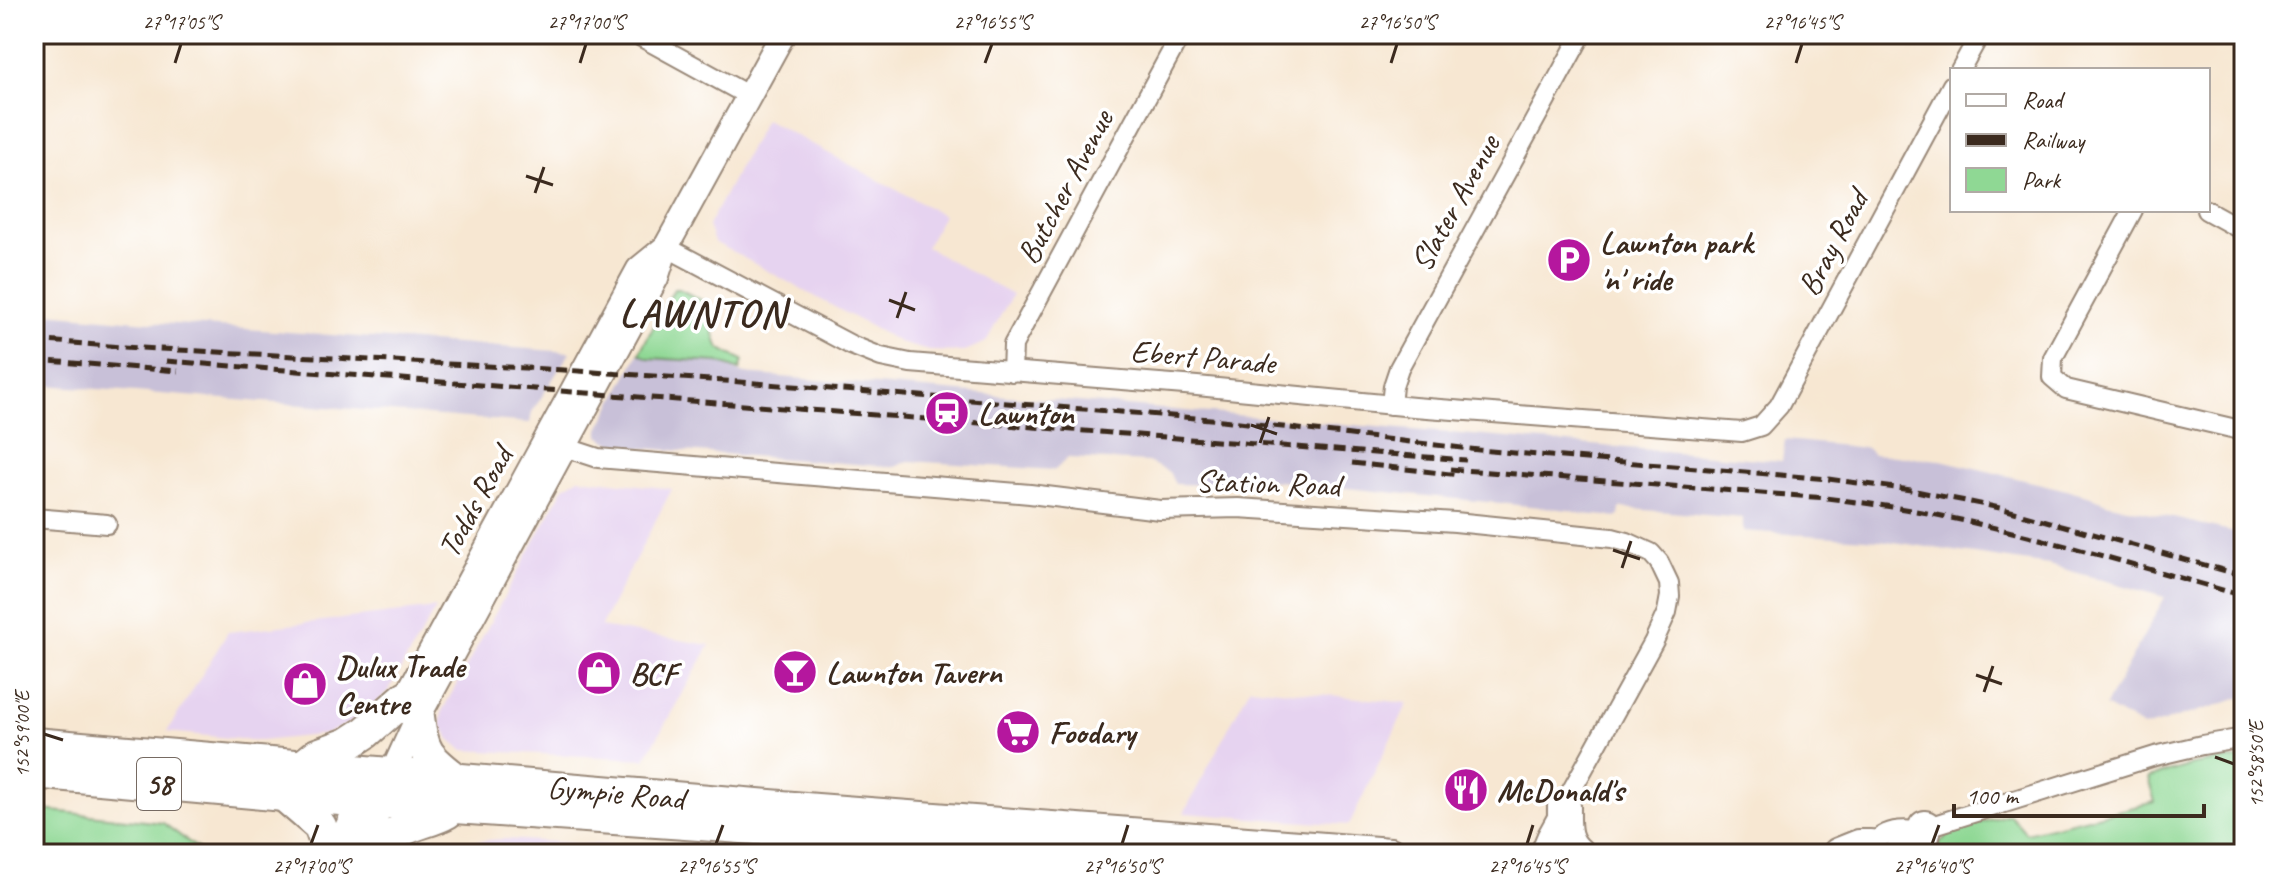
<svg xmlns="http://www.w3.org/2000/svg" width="2278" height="888" viewBox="0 0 2278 888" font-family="Caveat,sans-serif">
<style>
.built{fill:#e6d3f0}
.industrial{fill:#c8c0d8}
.green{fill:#8fd894;stroke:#658159;stroke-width:2}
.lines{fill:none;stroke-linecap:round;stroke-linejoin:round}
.street-casing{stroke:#998878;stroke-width:22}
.secondary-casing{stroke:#998878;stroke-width:28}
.highway-casing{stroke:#998878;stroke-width:36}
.street{stroke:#fff;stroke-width:18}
.secondary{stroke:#fff;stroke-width:24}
.highway{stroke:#fff;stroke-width:32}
.rail{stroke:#3b2a1e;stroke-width:5;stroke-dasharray:12 6;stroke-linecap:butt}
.ticks{fill:none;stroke:#3b2a1e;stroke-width:3}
.labels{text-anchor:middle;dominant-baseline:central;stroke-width:7;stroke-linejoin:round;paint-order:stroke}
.shield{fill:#fff;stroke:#766a62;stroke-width:2}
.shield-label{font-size:30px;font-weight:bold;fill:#3b2a1e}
.street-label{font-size:32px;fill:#3b2a1e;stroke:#fff}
.poi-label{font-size:32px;font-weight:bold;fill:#3b2a1e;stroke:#fff;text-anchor:start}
.district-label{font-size:40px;font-weight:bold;letter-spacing:2px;fill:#3b2a1e;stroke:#fff}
.neatline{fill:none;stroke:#3b2a1e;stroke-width:3}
.ticks-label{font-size:20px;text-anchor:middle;fill:#3b2a1e}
</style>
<rect width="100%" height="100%" fill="#fff"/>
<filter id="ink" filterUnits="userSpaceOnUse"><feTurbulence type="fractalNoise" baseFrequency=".0125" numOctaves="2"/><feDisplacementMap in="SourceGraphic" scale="16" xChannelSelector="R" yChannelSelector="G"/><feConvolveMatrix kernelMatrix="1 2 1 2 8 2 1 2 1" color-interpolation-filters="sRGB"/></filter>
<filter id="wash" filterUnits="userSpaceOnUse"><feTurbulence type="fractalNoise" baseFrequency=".006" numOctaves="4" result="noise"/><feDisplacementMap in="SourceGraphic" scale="32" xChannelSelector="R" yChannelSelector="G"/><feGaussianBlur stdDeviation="1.8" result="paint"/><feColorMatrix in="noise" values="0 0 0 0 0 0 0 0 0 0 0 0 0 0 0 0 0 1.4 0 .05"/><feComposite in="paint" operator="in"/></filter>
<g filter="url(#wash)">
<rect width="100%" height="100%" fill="#f7e7d2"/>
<g class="built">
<polygon points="765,119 943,215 926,247 1012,295 986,342 963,352 929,351 903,344 714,242 708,226 710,222"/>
<polygon points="579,478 672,489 600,627 710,645 645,759 463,750 450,739 441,725 442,711 564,487"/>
<polygon points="436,608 389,690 369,710 349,723 326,734 261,741 167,732 228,632"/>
<polygon points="1250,687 1408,703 1349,825 1184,813"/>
<polygon points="503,839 759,854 405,854 426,845"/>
</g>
<g class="industrial">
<polygon points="34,312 161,323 570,352 532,412 530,423 34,384"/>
<polygon points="639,353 648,358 718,362 745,374 1782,461 1785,440 1866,448 1873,454 1941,460 2088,495 2106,503 2244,534 2244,697 2144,728 2105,706 2165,597 2049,565 1880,540 1743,531 1743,518 1620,508 1619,517 1582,514 1569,510 1256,479 1251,486 1175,484 1169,472 1148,462 1068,458 1055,470 908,461 895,467 616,446 599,436 599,429"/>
</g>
<g class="green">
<path d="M674 289H679L707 303C710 312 714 343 719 347 725 353 735 356 743 360L740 370 718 362 648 358 639 353Z"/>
<polygon points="2229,759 2244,759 2244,854 1941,854 1937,845 1953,831 2009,814 2026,833 2155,802 2148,778 2192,765"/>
<polygon points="34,809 163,823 205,854 34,854"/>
</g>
</g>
<g filter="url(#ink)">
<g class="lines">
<g class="street-casing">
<g id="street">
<polyline points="636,34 749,96"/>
<polyline points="1960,70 1980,34"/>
<polyline points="2133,210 2053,358 2052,377 2066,389 2244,431"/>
<polyline points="2206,210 2244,231"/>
<polyline points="666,247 851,345 881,357 910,363 1197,386 1414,407 1742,432 1761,426 1779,406 1952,85"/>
<polyline points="1012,372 1013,345 1181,34"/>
<polyline points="1391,405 1393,386 1399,368 1582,34"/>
<polyline points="552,443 598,458 1030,494 1160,510 1238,508 1455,522 1612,538 1627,542 1651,553 1659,562 1669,583 1670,596 1667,612 1654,641 1547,835 1539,854"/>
<polyline points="34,518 107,524"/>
<path d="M1865 853C1879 834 1891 828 1915 831L2155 756 2202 745 2244 738"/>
<polyline points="1889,854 1915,831"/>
</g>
</g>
<g class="secondary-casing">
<g id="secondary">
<polyline points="401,711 406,697 639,269 666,247"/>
<polyline points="338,854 346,830 366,788"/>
<polyline points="362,854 392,774 418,717 656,278 666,247 783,34"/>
</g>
</g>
<g class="highway-casing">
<g id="highway">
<path d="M418 717C422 754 429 758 457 780"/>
<polyline points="34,744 817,810 1390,854"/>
<polyline points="302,767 317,755 348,744 365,733 406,697"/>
<polyline points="34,772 284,795 856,835 1070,854"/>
<polyline points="284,795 320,826 330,854"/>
<path d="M1564 806C1564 825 1562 841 1578 854"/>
<path d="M373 854C382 844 391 835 404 829 418 822 433 820 447 812"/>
<polyline points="1839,854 1859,846 1870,846"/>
<polyline points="1919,854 1925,827"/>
</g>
</g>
<use href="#street" class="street"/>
<use href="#secondary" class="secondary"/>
<use href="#highway" class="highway"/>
<g class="rail">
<polyline points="34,340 122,347 564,370 755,383 1222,420 1479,450 1828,479 1911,490 2000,508 2244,576"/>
<polyline points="34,360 178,371"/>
<polyline points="166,361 1466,460"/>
<polyline points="1352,463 1459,475"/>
<path d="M1450 469 1826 498C1865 503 1904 508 1942 516 2043 537 2144 568 2244 596"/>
</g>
</g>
</g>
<path class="ticks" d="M175 63 181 44M580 63 586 44M985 63 992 44M1391 63 1397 44M1796 63 1802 44M526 176 553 185M535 193 544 167M889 300 915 310M897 318 906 292M1251 425 1277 434M1260 443 1269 417M1613 550 1640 559M1622 568 1631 541M1976 675 2002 684M1984 692 1993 666M44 734 63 740M2215 757 2234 764M311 844 318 825M716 844 723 825M1122 844 1128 825M1527 844 1533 825M1932 844 1939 825"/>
<defs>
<g id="parking-disc" transform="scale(2.3)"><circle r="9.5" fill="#b5179e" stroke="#fff"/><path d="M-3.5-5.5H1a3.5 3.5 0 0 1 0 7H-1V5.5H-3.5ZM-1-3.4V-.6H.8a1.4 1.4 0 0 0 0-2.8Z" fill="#fff"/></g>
<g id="station-disc" transform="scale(2.3)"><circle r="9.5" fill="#b5179e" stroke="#fff"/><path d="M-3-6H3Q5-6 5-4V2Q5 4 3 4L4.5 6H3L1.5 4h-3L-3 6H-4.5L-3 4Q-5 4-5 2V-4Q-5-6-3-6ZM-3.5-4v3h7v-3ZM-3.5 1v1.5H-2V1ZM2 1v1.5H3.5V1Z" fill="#fff"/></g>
<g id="bar-disc" transform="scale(2.3)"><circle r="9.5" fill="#b5179e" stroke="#fff"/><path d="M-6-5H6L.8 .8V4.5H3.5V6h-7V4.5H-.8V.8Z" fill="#fff"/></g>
<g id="shop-disc" transform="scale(2.3)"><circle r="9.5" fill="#b5179e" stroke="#fff"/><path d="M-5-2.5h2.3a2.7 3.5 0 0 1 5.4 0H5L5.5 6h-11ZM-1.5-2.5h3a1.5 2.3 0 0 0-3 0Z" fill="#fff"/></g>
<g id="supermarket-disc" transform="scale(2.3)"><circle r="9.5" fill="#b5179e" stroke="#fff"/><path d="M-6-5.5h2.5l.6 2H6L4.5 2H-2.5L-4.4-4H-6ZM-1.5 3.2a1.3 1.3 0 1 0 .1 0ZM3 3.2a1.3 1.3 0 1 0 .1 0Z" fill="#fff"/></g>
<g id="restaurant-disc" transform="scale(2.3)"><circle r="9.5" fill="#b5179e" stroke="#fff"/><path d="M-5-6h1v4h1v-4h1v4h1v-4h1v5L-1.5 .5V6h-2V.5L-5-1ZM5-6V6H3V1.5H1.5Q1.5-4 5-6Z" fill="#fff"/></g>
</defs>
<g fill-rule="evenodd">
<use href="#parking-disc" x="1569" y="260"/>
<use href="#station-disc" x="947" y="413"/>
<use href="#bar-disc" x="795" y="672"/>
<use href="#shop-disc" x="599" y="673"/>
<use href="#shop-disc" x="305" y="684"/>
<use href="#supermarket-disc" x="1018" y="732"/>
<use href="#restaurant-disc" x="1466" y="790"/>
</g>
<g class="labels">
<rect class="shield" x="137" y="758" width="44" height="52" rx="6"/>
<g class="shield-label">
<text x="159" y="784">58</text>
</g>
<g class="street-label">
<text transform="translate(1065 187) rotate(-62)">Butcher Avenue</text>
<text transform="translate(1455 203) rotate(-61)">Slater Avenue</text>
<text transform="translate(1833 243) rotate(-62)">Bray Road</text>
<text transform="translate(1203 357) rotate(5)">Ebert Parade</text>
<text transform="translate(1268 483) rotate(2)">Station Road</text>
<text transform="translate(475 502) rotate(-61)">Todds Road</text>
<text transform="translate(616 793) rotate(5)">Gympie Road</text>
</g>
<g class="poi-label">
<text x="1600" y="242">Lawnton park<tspan x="1600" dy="37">'n' ride</tspan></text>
<text x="978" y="413">Lawnton</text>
<text x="336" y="666">Dulux Trade<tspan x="336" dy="37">Centre</tspan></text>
<text x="826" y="672">Lawnton Tavern</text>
<text x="630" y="673">BCF</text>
<text x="1049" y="732">Foodary</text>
<text x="1497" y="790">McDonald's</text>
</g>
<g class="district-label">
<text x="703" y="313">LAWNTON</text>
</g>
</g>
<rect width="2278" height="888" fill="none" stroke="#fff" stroke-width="88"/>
<rect x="1950" y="68" width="260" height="144" fill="#ffffff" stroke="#b1aaa5" stroke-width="2"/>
<rect x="1966" y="94" width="40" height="12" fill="#ffffff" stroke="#b1aaa5" stroke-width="2"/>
<text x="2022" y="108" font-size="24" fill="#3b2a1e">Road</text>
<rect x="1966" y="134" width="40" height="12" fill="#3b2a1e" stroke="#b1aaa5" stroke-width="2"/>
<text x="2022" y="148" font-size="24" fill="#3b2a1e">Railway</text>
<rect x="1966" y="168" width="40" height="24" fill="#8fd894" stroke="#b1aaa5" stroke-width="2"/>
<text x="2022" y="188" font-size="24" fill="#3b2a1e">Park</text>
<path d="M1954 804v12h250v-12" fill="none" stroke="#3b2a1e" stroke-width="4"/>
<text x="1966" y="804" font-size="24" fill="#3b2a1e" stroke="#ffffff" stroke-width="6" paint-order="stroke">100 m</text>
<rect x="44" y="44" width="2190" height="800" class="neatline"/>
<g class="ticks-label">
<text x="181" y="29">27°17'05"S</text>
<text x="586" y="29">27°17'00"S</text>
<text x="992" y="29">27°16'55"S</text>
<text x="1397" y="29">27°16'50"S</text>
<text x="1802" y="29">27°16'45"S</text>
<text transform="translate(22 734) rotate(-90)" y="7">152°59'00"E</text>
<text transform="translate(2256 764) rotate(-90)" y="7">152°58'50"E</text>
<text x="311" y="873">27°17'00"S</text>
<text x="716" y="873">27°16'55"S</text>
<text x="1122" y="873">27°16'50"S</text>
<text x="1527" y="873">27°16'45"S</text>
<text x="1932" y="873">27°16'40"S</text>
</g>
</svg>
